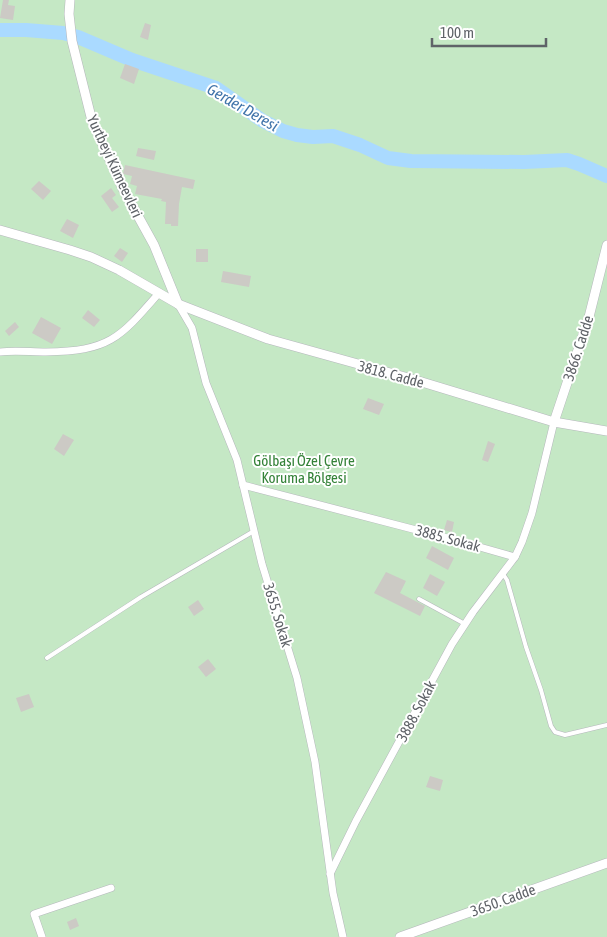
<svg xmlns="http://www.w3.org/2000/svg" width="607" height="937" viewBox="0 0 607 937" font-family="'Asap Condensed',sans-serif">
<style>
.green{fill:#c5e8c5}
.lines{fill:none;stroke-linecap:round;stroke-linejoin:round}
.river{stroke:#aadaff;stroke-width:14}
.building{fill:#cccac5}
.service-casing{stroke:#b5b8bc;stroke-width:5}
.minor-casing{stroke:#b5b8bc;stroke-width:8}
.tertiary-casing{stroke:#b5b8bc;stroke-width:10}
.service{stroke:#fff;stroke-width:4}
.minor{stroke:#fff;stroke-width:7}
.tertiary{stroke:#fff;stroke-width:9}
.labels{text-anchor:middle;dominant-baseline:central;stroke-width:4;stroke-linejoin:round;paint-order:stroke}
.street-label{font-size:15px;fill:#5f6368;stroke:#fff}
.park-label{font-size:15px;fill:#348238;stroke:#fff}
.water-label{font-size:16px;font-style:italic;fill:#4174aa;stroke:#fff}
</style>
<rect width="100%" height="100%" fill="#f1efe8"/>
<rect class="green" x="0" y="0" width="607" height="937"/>
<g class="lines">
<polyline class="river" points="0,30 26,30 63,33 78,37 132,60 216,88 263,121 283,131 297,135 313,137 333,136 360,145 388,158 411,161 524,162 567,160 579,164 607,176"/>
</g>
<g class="building">
<polygon points="3,0 9,0 8,5 15,6 13,20 0,18"/>
<polygon points="145,23 151,25 148,40 140,37"/>
<polygon points="125,64 139,69 134,84 120,78"/>
<polygon points="138,148 156,151 154,160 136,156"/>
<polygon points="125,165 195,180 193,189 182,187 179,204 178,226 171,226 171,224 165,224 166,202 161,201 162,199 135,194 137,186 130,184 132,176 123,174"/>
<polygon points="39,181 51,191 43,200 31,189"/>
<polygon points="111,188 116,195 112,198 119,207 112,212 101,196"/>
<polygon points="67,219 79,225 73,238 60,231"/>
<polygon points="120,248 128,253 122,262 114,256"/>
<rect x="196" y="249" width="12" height="13"/>
<polygon points="223,271 251,276 249,287 221,282"/>
<polygon points="88,310 100,320 94,327 82,318"/>
<polygon points="41,317 61,328 52,344 32,333"/>
<polygon points="15,322 19,327 9,336 5,331"/>
<polygon points="368,398 384,404 379,415 363,409"/>
<polygon points="63,434 74,440 64,456 54,449"/>
<polygon points="488,441 495,444 488,462 482,460"/>
<polygon points="447,520 454,522 452,532 444,530"/>
<polygon points="432,546 454,558 448,570 426,558"/>
<polygon points="386,572 406,581 400,593 425,606 420,616 374,593"/>
<polygon points="430,574 445,582 437,596 423,588"/>
<polygon points="198,600 204,609 194,616 188,607"/>
<polygon points="208,659 216,669 206,677 198,667"/>
<polygon points="29,694 34,707 21,712 16,698"/>
<polygon points="430,776 443,780 440,791 426,787"/>
<polygon points="76,918 79,926 70,930 67,922"/>
</g>
<g class="lines">
<g class="service-casing">
<g id="service">
<polyline points="503,574 507,580 526,647 541,690 551,726 555,732 565,735 607,725"/>
<polyline points="419,599 465,624"/>
<polyline points="47,658 141,597 254,531"/>
</g>
</g>
<g class="minor-casing">
<g id="minor">
<polyline points="178,304 192,328 206,383 237,460 262,564 297,678 315,762 333,893 343,937"/>
<path d="M0 352C15 350 30 352 46 352 109 351 119 339 159 293"/>
<polyline points="243,485 455,540 515,557 522,542 532,513 554,422"/>
<polyline points="330,874 356,821 452,644 473,612 515,557"/>
<polyline points="42,937 34,914 111,888"/>
</g>
</g>
<g class="tertiary-casing">
<g id="tertiary">
<polyline points="70,0 69,14 72,41 92,121 122,187 154,245 178,304"/>
<polyline points="0,230 70,250 91,257 119,270 178,304 268,339 412,379 554,422 607,431"/>
<polyline points="554,422 589,317 607,245"/>
<polyline points="400,937 607,863"/>
</g>
</g>
<use href="#service" class="service"/>
<use href="#minor" class="minor"/>
<use href="#tertiary" class="tertiary"/>
</g>
<g class="labels">
<g class="street-label">
<text transform="translate(115 166) rotate(65)">Yurtbeyi Kümeevleri</text>
<text transform="translate(578 348) rotate(-72)">3866. Cadde</text>
<text transform="translate(391 374) rotate(15)">3818. Cadde</text>
<text transform="translate(448 538) rotate(15)">3885. Sokak</text>
<text transform="translate(278 615) rotate(73)">3655. Sokak</text>
<text transform="translate(416 711) rotate(-62)">3888. Sokak</text>
<text transform="translate(503 900) rotate(-20)">3650. Cadde</text>
</g>
<g class="park-label">
<text x="304" y="460">Gölbaşı Özel Çevre<tspan x="304" dy="17">Koruma Bölgesi</tspan></text>
</g>
<g class="water-label">
<text transform="translate(243 107) rotate(30)">Gerder Deresi</text>
</g>
</g>
<path d="M432 38v8h114v-8" fill="none" stroke="#5f6368" stroke-width="2.5"/>
<text x="440" y="38" font-size="15" fill="#5f6368" stroke="#ffffff" stroke-width="4" paint-order="stroke">100 m</text>
</svg>
